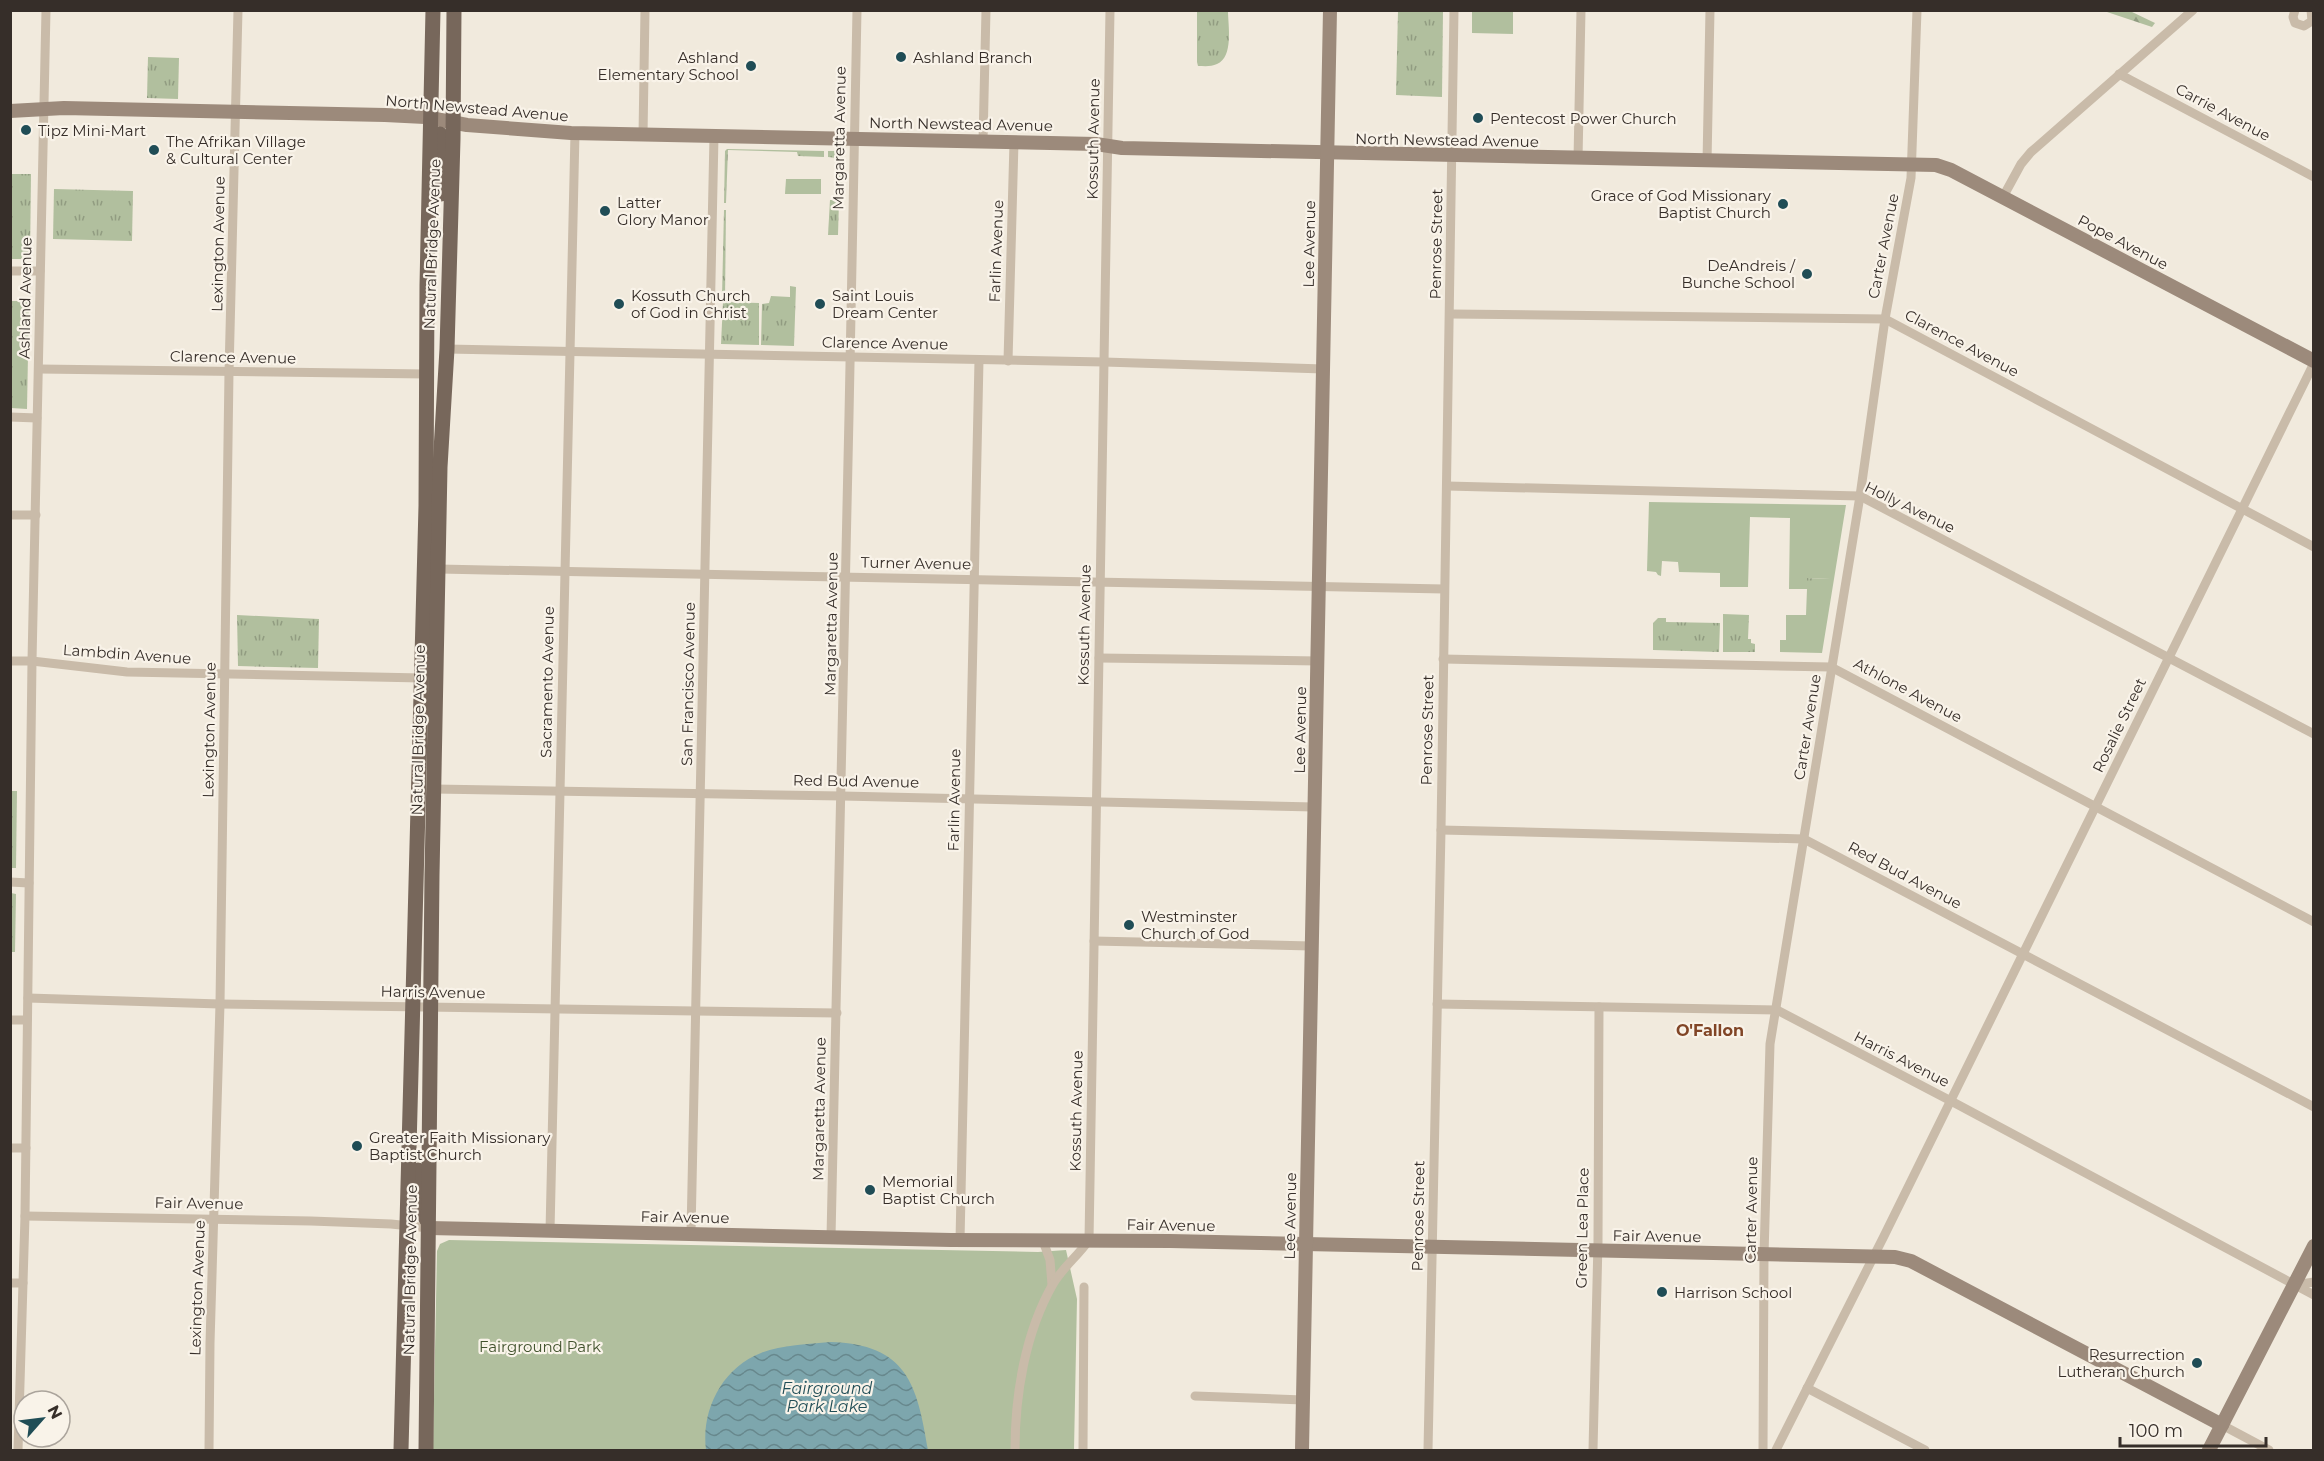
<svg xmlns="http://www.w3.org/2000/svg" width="2324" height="1461" viewBox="0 0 2324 1461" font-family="Montserrat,sans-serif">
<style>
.grass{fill:url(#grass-tufts)}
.forest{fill:url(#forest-firs)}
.green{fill:#b1bf9e;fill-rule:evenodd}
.water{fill:url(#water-waves)}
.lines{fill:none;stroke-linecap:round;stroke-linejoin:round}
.street{stroke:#c9bba9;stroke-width:9}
.secondary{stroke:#9c8a7b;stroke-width:14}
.primary{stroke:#77675b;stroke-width:15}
.poi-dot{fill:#204d56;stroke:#f9f3e9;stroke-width:2}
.labels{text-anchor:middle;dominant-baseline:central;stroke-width:4.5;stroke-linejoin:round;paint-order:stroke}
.poi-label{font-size:15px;fill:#362e29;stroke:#f9f3e9;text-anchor:start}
.street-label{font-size:15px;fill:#362e29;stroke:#f9f3e9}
.park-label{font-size:15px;fill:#42532e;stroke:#f9f3e9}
.neighbourhood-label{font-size:16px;font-weight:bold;fill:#814526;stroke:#f9f3e9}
.water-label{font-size:16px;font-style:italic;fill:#204d56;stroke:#f9f3e9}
</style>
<defs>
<pattern id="grass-tufts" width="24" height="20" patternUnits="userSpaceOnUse" patternTransform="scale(1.5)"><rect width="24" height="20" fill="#b1bf9e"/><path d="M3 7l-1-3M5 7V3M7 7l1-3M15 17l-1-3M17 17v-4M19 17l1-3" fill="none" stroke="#919c81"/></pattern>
<pattern id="forest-firs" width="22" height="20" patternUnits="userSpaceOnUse" patternTransform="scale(1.5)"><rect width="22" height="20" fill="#b1bf9e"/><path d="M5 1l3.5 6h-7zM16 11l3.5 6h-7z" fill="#919c81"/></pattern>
<pattern id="water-waves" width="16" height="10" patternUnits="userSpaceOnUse" patternTransform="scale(1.5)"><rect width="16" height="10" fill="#7da6ad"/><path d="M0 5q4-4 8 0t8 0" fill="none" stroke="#67888d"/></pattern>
</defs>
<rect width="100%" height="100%" fill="#f1eadd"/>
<g class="grass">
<path d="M1197 11H1228C1228 25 1234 57 1217 64 1211 67 1204 66 1198 66L1197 62Z"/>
<polygon points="1398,11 1443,11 1442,97 1396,95"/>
<polygon points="148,57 179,58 178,99 147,98"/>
<polygon points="727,149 824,151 824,157 798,156 797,152 728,150 726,203 724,203 725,151"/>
<polygon points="828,151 840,151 843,156 842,187 834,186 837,158 828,157"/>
<polygon points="11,174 31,174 30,259 11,259"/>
<polygon points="54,189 133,191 132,241 53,239"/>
<polygon points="830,200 839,200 838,235 828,235"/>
<polygon points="724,210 726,210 725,300 722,297"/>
<polygon points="790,286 796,287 794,346 761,345 762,304 769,303 771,296 790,297"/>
<polygon points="11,301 29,301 27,409 11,408"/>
<polygon points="723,302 759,303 759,345 721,344"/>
<polygon points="1807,578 1831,579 1830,589 1807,589"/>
<polygon points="1723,614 1749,615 1748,639 1751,639 1751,643 1755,644 1755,652 1723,652"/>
<polygon points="237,615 319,619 318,668 238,666"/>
<polygon points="1658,618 1666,618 1666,622 1720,623 1719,652 1653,650 1653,623"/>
<polygon points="11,791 17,791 16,868 11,868"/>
<polygon points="11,893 16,894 15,952 11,952"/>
</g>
<polygon class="forest" points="2108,11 2130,11 2155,23 2152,27 2107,12"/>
<g class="green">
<polygon points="1472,11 1513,12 1513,34 1472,33"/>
<polygon points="786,179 821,179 821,194 785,194"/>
<path d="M1649 502 1846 505 1822 653 1780 652V640H1786V615H1806L1807 589H1789L1790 518 1750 517 1748 587H1720V573L1679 572 1678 562 1662 561 1661 576 1658 575 1656 572 1647 571ZM1807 578 1830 579V589H1807Z"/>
<polygon points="449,1240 1038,1252 1066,1250 1077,1299 1074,1450 433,1450 437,1251 440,1244"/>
</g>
<path class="water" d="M830 1342C907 1344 917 1384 928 1450H706C701 1410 722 1368 761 1353 781 1345 808 1344 830 1342Z"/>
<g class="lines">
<g class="street">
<polyline points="2295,10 2293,17 2295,23 2304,26 2312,21 2311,10"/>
<polyline points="2119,74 2314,177"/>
<polyline points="643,135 645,10"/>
<polyline points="983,141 986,10"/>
<polyline points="1578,159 1581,10"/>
<polyline points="1707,162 1710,10"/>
<polyline points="2003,197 2021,164 2031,152 2193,10"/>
<polyline points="10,271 40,271"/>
<polyline points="1450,314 1885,319 2314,547"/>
<polyline points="447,349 1104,362 1323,369"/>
<polyline points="1008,361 1014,142"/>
<polyline points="39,369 426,374"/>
<polyline points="10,417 37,418"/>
<polyline points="1447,486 1860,496 2314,734"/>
<polyline points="10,515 36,515"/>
<polyline points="439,569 1444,589"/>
<polyline points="1099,658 1318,661"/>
<polyline points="1443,659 1831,667 2314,922"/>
<polyline points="10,661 32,661 127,672 422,678"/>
<polyline points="434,789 842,796 1314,807"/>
<polyline points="1441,830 1804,839 2314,1107"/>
<polyline points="10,882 29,883"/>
<polyline points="1094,941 1311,946"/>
<polyline points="28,998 220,1004 837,1013"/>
<polyline points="1437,1004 1777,1010 1951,1101 2314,1295"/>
<polyline points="10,1020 27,1020"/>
<polyline points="10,1148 26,1148"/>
<polyline points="25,1216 311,1221 391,1224 429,1228"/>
<polyline points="550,1231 575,133"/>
<polyline points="691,1233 714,136"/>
<path d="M831 1237C843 829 848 419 857 10"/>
<polyline points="960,1241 979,360"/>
<polyline points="1043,1241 1050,1260 1052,1285"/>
<polyline points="10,1283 23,1283"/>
<polyline points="2294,1285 2314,1282"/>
<polyline points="1807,1388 1925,1450"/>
<polyline points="1195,1396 1303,1400"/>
<polyline points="2222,1425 2269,1450"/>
<polyline points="18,1450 25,1216 32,661 46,10"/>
<polyline points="209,1450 210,1343 220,1004 229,372 238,10"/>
<path d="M1015 1450C1015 1395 1025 1333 1053 1284 1063 1267 1078 1256 1089 1240L1110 10"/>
<polyline points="1083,1450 1084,1287"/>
<polyline points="1428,1450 1441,830 1454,10"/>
<polyline points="1593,1450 1598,1242 1599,1007"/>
<polyline points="1763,1450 1764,1255 1770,1044 1860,496 1885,319 1911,178 1917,10"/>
<polyline points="1776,1450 1884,1236 2314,363"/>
</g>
<g class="secondary">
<polyline points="10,111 64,108 385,115 425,117 467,125 571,133 1096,144 1122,148 1936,165 1951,170 2314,361"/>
<polyline points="429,1228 951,1240 1170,1241 1895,1257 1911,1261 2222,1425"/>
<polyline points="1302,1450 1330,10"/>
<polyline points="2209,1450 2314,1246"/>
</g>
<g class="primary">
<polyline points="440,134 441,194"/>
<polyline points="418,1170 419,1200 426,1219"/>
<polyline points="401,1450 426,506 427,285 433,10"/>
<polyline points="426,1450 432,875 440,467 447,349 453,139 454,10"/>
</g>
</g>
<g class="poi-dot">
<circle cx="901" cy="57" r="6"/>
<circle cx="751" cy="66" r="6"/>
<circle cx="1478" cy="118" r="6"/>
<circle cx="26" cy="130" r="6"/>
<circle cx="154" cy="150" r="6"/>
<circle cx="1783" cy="204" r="6"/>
<circle cx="605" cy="211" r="6"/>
<circle cx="1807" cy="274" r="6"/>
<circle cx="619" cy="304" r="6"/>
<circle cx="820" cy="304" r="6"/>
<circle cx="1129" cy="925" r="6"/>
<circle cx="357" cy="1146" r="6"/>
<circle cx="870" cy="1190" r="6"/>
<circle cx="1662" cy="1292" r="6"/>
<circle cx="2197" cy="1363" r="6"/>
</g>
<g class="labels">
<g class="poi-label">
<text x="739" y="57" text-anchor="end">Ashland<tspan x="739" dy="17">Elementary School</tspan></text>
<text x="913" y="57">Ashland Branch</text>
<text x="1490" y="118">Pentecost Power Church</text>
<text x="38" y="130">Tipz Mini-Mart</text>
<text x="166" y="141">The Afrikan Village<tspan x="166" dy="17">&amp; Cultural Center</tspan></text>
<text x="1771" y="195" text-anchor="end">Grace of God Missionary<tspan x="1771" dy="17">Baptist Church</tspan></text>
<text x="617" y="202">Latter<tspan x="617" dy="17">Glory Manor</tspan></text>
<text x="1795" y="265" text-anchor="end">DeAndreis /<tspan x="1795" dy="17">Bunche School</tspan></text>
<text x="631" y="295">Kossuth Church<tspan x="631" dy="17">of God in Christ</tspan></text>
<text x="832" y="295">Saint Louis<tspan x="832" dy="17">Dream Center</tspan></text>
<text x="1141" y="916">Westminster<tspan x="1141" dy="17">Church of God</tspan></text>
<text x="369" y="1137">Greater Faith Missionary<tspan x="369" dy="17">Baptist Church</tspan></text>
<text x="882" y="1181">Memorial<tspan x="882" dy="17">Baptist Church</tspan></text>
<text x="1674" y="1292">Harrison School</text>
<text x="2185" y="1354" text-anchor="end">Resurrection<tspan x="2185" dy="17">Lutheran Church</tspan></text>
</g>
<g class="street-label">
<text transform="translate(477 108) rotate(5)">North Newstead Avenue</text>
<text transform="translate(2223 112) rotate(28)">Carrie Avenue</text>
<text transform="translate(961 124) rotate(1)">North Newstead Avenue</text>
<text transform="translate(839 138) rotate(-89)">Margaretta Avenue</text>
<text transform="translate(1093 139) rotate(-89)">Kossuth Avenue</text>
<text transform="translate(1447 140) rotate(1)">North Newstead Avenue</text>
<text transform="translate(2123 242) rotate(28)">Pope Avenue</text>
<text transform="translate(218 244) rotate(-89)">Lexington Avenue</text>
<text transform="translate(432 244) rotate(-88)">Natural Bridge Avenue</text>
<text transform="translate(1309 244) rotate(-89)">Lee Avenue</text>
<text transform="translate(1436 244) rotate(-89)">Penrose Street</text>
<text transform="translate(1883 246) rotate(-79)">Carter Avenue</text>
<text transform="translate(996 251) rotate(-88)">Farlin Avenue</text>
<text transform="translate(25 298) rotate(-89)">Ashland Avenue</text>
<text transform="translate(885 343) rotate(1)">Clarence Avenue</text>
<text transform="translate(1962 343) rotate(28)">Clarence Avenue</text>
<text transform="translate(233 357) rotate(1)">Clarence Avenue</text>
<text transform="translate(1910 507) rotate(26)">Holly Avenue</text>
<text transform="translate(916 563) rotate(1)">Turner Avenue</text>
<text transform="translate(831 624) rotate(-89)">Margaretta Avenue</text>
<text transform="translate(1084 625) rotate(-89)">Kossuth Avenue</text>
<text transform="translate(127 654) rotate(4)">Lambdin Avenue</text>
<text transform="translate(547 682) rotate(-89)">Sacramento Avenue</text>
<text transform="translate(688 684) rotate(-89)">San Francisco Avenue</text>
<text transform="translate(1908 690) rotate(28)">Athlone Avenue</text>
<text transform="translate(2119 725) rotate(-64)">Rosalie Street</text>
<text transform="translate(1807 727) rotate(-81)">Carter Avenue</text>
<text transform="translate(209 730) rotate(-89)">Lexington Avenue</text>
<text transform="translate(418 730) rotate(-89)">Natural Bridge Avenue</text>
<text transform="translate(1300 730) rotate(-89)">Lee Avenue</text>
<text transform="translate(1427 730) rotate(-89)">Penrose Street</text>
<text transform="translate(856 781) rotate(1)">Red Bud Avenue</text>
<text transform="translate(954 800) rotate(-89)">Farlin Avenue</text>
<text transform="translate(1905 875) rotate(28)">Red Bud Avenue</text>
<text transform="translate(433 992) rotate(1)">Harris Avenue</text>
<text transform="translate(1902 1059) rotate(27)">Harris Avenue</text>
<text transform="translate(819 1109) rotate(-89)">Margaretta Avenue</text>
<text transform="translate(1076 1111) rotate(-89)">Kossuth Avenue</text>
<text transform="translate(199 1203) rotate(1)">Fair Avenue</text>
<text transform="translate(1751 1210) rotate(-89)">Carter Avenue</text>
<text transform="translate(1290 1216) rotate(-89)">Lee Avenue</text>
<text transform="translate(1418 1216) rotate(-89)">Penrose Street</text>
<text transform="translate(685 1217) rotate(1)">Fair Avenue</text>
<text transform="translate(1171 1225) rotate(1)">Fair Avenue</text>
<text transform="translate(1582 1228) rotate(-89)">Green Lea Place</text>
<text transform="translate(1657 1236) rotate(1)">Fair Avenue</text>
<text transform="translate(410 1270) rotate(-89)">Natural Bridge Avenue</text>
<text transform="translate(197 1288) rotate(-88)">Lexington Avenue</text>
</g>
<g class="park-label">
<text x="540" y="1346">Fairground Park</text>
</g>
<g class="neighbourhood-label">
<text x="1710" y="1030">O'Fallon</text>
</g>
<g class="water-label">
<text x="827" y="1388">Fairground<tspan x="827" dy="18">Park Lake</tspan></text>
</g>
</g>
<rect width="2324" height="1461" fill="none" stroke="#362e29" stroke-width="24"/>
<g transform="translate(42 1419) rotate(62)"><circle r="28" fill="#f9f3e9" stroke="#aba49c" stroke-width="1.5"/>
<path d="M0-4.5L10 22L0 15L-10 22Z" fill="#204d56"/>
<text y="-9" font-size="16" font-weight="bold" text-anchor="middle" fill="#362e29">N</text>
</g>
<path d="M2120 1437v9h146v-9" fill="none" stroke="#362e29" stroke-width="3"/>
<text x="2129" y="1437" font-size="18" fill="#362e29" stroke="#f9f3e9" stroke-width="4.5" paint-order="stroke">100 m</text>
</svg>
